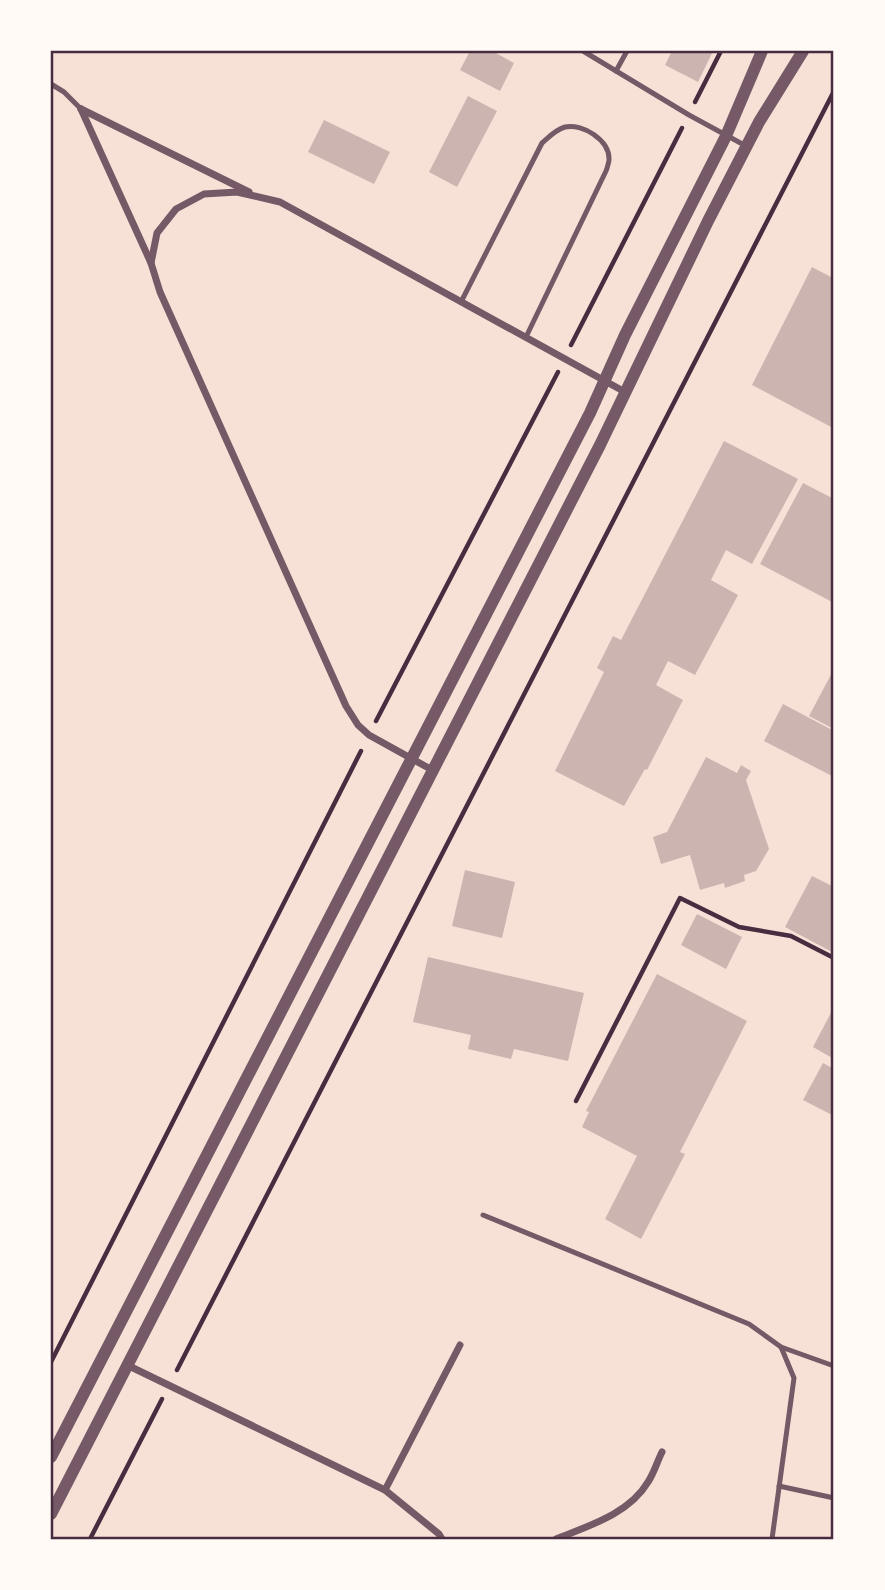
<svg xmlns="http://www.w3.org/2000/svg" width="885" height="1590" viewBox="0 0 885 1590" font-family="'Nunito Sans',sans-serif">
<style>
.building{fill:#ccb4b1}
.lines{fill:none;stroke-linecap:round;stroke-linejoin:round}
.path{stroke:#4a2c40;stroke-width:4.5}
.service{stroke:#755966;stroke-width:5}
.minor{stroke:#755966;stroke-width:7}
.tertiary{stroke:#755966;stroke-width:12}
.neatline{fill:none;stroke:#4a2c40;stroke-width:2.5}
</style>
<rect width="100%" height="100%" fill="#f7e1d7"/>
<g class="building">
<polygon points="470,51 492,51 514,63 500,91 460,70"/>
<polygon points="672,51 713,51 698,82 665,65"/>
<polygon points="468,96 497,111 457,187 429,172"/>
<polygon points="324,120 390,152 374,184 308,152"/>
<polygon points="812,267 831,277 834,269 834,425 833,428 752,385"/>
<polygon points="724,441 798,479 752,564 726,550 711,580 738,595 695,675 668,661 656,685 683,700 647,770 645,769 624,806 555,771 604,672 597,668 613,636 621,640"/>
<polygon points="803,483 834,499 834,603 760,564"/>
<polygon points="834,669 834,729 809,716"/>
<polygon points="783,704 834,731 834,777 764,741"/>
<polygon points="706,757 737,773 741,765 751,771 746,780 769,849 756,871 744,875 745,881 725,888 724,883 700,890 690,855 661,864 653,837 667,832"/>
<polygon points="465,870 515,882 502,938 452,926"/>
<polygon points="812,876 834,887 834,953 785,927"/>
<polygon points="697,914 742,937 726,969 681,945"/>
<polygon points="428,957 584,993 568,1061 514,1049 511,1059 468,1049 471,1035 413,1022"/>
<polygon points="657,974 747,1021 680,1152 685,1154 641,1239 605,1219 637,1156 582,1127 589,1112 586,1111"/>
<polygon points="834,1007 834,1059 813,1047"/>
<polygon points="823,1063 834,1069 834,1116 803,1100"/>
</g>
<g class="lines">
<g class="path">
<polyline points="695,102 721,51"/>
<polyline points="571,345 682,128"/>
<polyline points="376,721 558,372"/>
<polyline points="576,1101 680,898 739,927 791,936 834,958"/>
<polyline points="51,1362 361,751"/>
<polyline points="177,1370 834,91"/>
<polyline points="90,1539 162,1399"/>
</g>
<g class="service">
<polyline points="583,51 689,115 746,146"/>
<polyline points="616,71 627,51"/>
<polyline points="51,84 64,92 81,109"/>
<path d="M461 302 542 143C549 137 555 130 565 127 582 123 610 140 609 160 609 161 607 169 606 171L526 337"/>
<polyline points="483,1215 749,1324 781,1347 794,1378 772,1539"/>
<polyline points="781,1347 834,1366"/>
<polyline points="779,1486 834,1498"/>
</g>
<g class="minor">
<polyline points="81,109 249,192"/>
<polyline points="81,109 151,263"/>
<polyline points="434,771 369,735 358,725 346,706 160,292 151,263 157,233 176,209 204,194 237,192 280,202 625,392"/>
<polyline points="127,1365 385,1490 439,1534 442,1539"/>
<polyline points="385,1490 460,1345"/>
<path d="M556 1539C588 1526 629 1514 648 1482 654 1473 657 1462 662 1452"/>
</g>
<g class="tertiary">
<polyline points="51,1457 590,413 625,335 726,136 762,51"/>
<polyline points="51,1514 600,445 708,221 759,122 803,51"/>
</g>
</g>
<rect width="885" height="1590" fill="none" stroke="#fffaf5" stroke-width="105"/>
<rect x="52" y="52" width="780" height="1486" class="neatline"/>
</svg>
